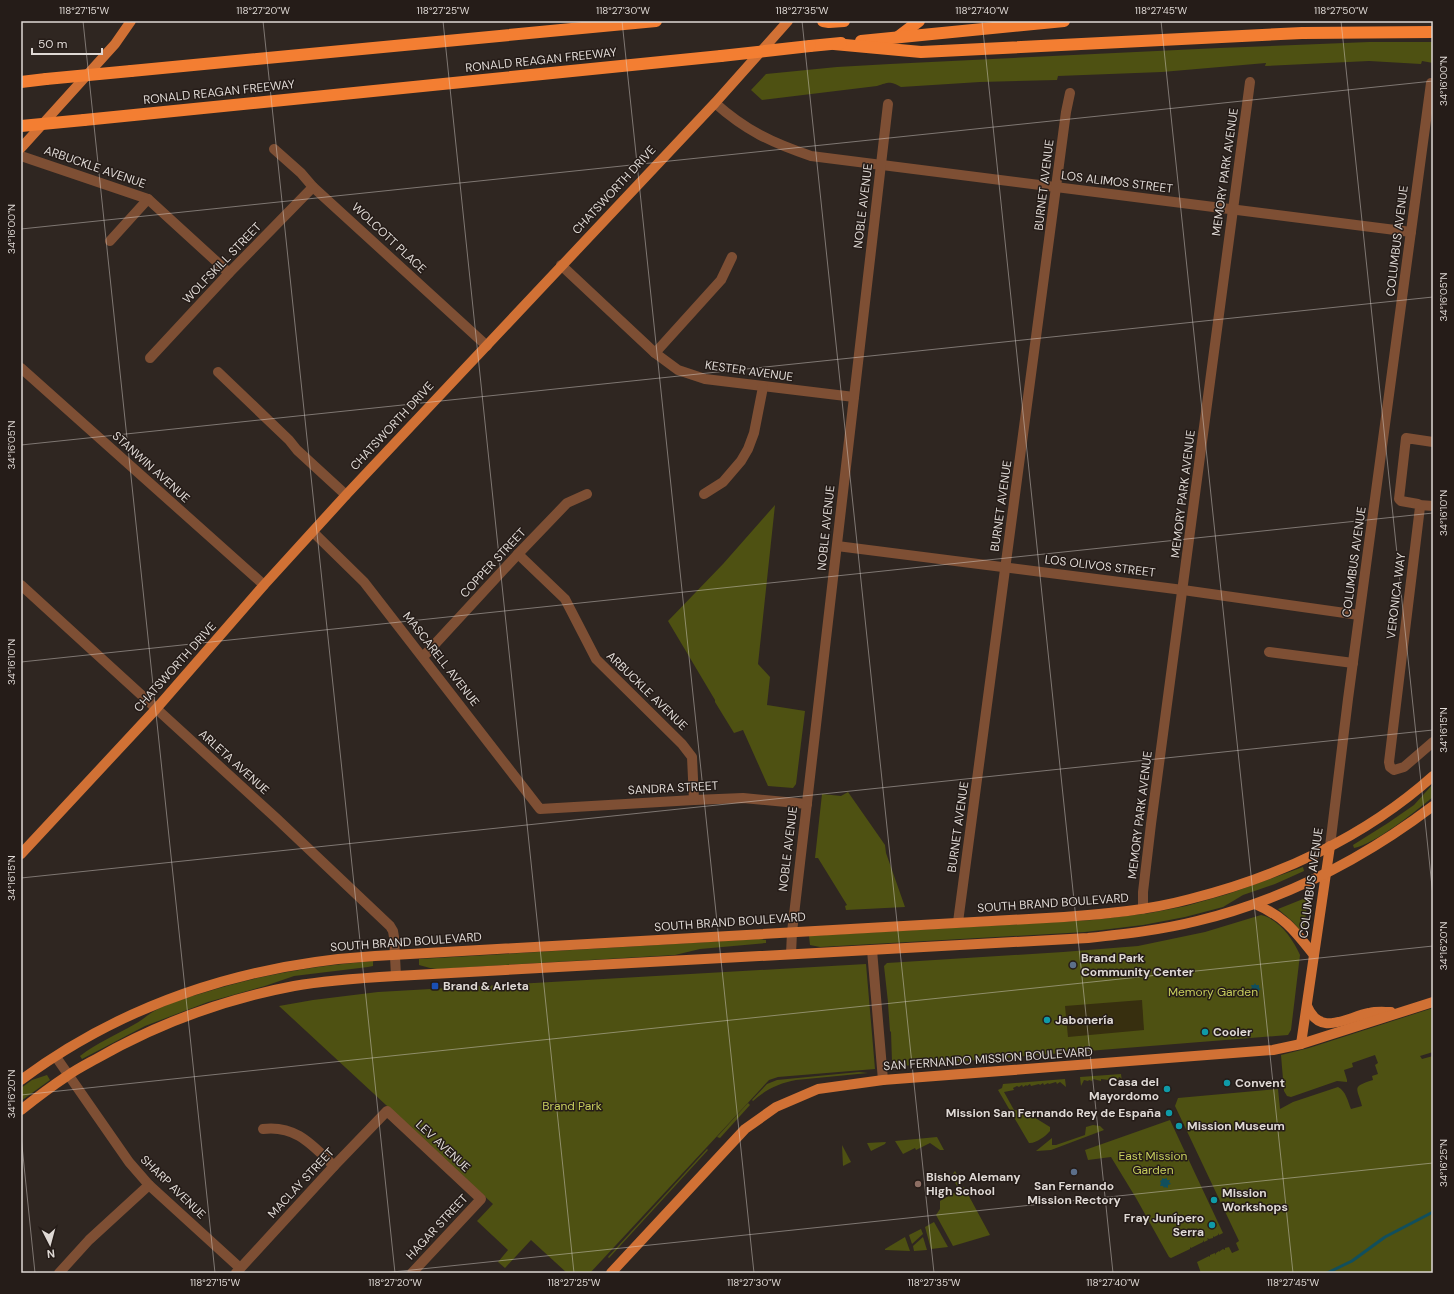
<svg xmlns="http://www.w3.org/2000/svg" width="1454" height="1294" viewBox="0 0 1454 1294" font-family="'DM Sans',sans-serif">
<style>
.green{fill:#4e5112}
.sand{fill:#372f0f}
.water{fill:#114f5d}
.lines{fill:none;stroke-linecap:round;stroke-linejoin:round}
.stream{stroke:#114f5d;stroke-width:3}
.minor{stroke:#7e4f34;stroke-width:10}
.major{stroke:#d17135;stroke-width:10}
.highway{stroke:#f37e32;stroke-width:12}
.highway-bridge{stroke:#f37e32;stroke-width:12}
.ticks{fill:none;stroke:#dfd9d5;stroke-width:1;stroke-opacity:0.45}
.service-dot{fill:#5c6f8a;stroke:#251c18;stroke-width:1.5}
.transit-dot{fill:#1a4fb4;stroke:#251c18;stroke-width:1.5}
.culture-dot{fill:#0f9aa8;stroke:#251c18;stroke-width:1.5}
.education-dot{fill:#8d6e63;stroke:#251c18;stroke-width:1.5}
.labels{text-anchor:middle;dominant-baseline:central;stroke-width:3;stroke-linejoin:round;paint-order:stroke}
.street-label{font-size:12px;fill:#dfd9d5;stroke:#251c18}
.poi-label{font-size:12px;font-weight:bold;fill:#dfd9d5;stroke:#251c18;text-anchor:start}
.park-label{font-size:12px;fill:#c6cd5c;stroke:#251c18}
.neatline{fill:none;stroke:#dfd9d5;stroke-width:1.5}
.ticks-label{font-size:10px;text-anchor:middle;fill:#dfd9d5}
</style>
<rect width="100%" height="100%" fill="#2f2621"/>
<g class="green">
<path d="M1369 42H1433V63L1422 61 1421 64 1369 61 1265 66 1266 63 1162 72 1058 76 1057 80 980 82 901 87C890 81 889 82 877 86L762 100 751 90 766 74 837 67 890 64 1219 48Z"/>
<polygon points="775,505 758,664 770,677 767,705 805,711 796,784 793,788 768,786 743,730 734,733 715,702 715,700 668,621 723,564"/>
<path d="M1433 784V797C1416 811 1375 844 1354 848L1353 845 1388 823 1414 805Z"/>
<polygon points="848,792 885,845 886,853 905,907 846,910 845,906 847,905 818,858 815,858 822,794 841,796"/>
<polygon points="1303,867 1304,871 1275,884 1243,895 1223,907 1185,917 1143,925 1085,932 820,947 810,945 809,936 1093,920 1150,913 1186,906 1228,894"/>
<polygon points="1308,897 1304,929 1300,930 1292,921 1278,909"/>
<path d="M1261 915C1279 919 1293 939 1300 955L1291 1030 1288 1035 901 1066 895 1065 892 1062 891 1032 890 1031 888 1004V1002L884 966 887 963 1063 952 1138 946 1205 932Z"/>
<polygon points="759,939 766,940 766,943 700,949 675,955 437,969 430,968 419,965 419,959"/>
<path d="M373 961V966L368 967 294 976 265 986 208 1002 145 1026 82 1059 80 1056C97 1043 116 1035 135 1024 143 1020 149 1013 158 1009 172 1002 188 997 203 993 258 975 315 966 373 961Z"/>
<polygon points="866,964 875,1069 778,1077 769,1080 590,1273 567,1273 531,1240 505,1268 498,1262 508,1250 477,1221 493,1204 279,1006 313,1000 378,992"/>
<path d="M1433 1008V1052L1420 1056 1422 1059 1433 1056V1273H1201L1197 1262 1209 1256 1210 1257V1255L1215 1253 1216 1255V1253L1219 1251 1220 1252V1251L1223 1249 1225 1250V1248L1229 1247 1232 1253 1239 1250 1236 1243 1239 1241 1175 1106 1178 1098 1278 1089 1280 1109 1293 1102 1338 1087C1346 1091 1348 1102 1351 1109L1362 1106C1357 1087 1351 1087 1373 1080L1372 1076 1378 1074 1375 1065 1378 1063 1375 1055 1352 1063 1353 1067 1344 1070 1347 1080V1082L1337 1081 1291 1097 1287 1096 1284 1091 1281 1055 1309 1048Z"/>
<path d="M859 1072 868 1073 796 1080C779 1083 765 1090 753 1101L752 1100 767 1084 777 1080Z"/>
<polygon points="1121,1074 1122,1082 1120,1082 1121,1078 1119,1077 1118,1079 1115,1078 1114,1079 1110,1078 1109,1080 1101,1079 1101,1081 1093,1079 1092,1081 1089,1080 1088,1081 1084,1080 1081,1086 1080,1077"/>
<polygon points="47,1075 50,1080 21,1101 21,1088 32,1080"/>
<path d="M1065 1079 1066 1087 1060 1082 1057 1084 1056 1082 1049 1084 1048 1083 1044 1085 1043 1083 1040 1085 1039 1084 1031 1086 1030 1084 1027 1086 1026 1085 1023 1087 1022 1085 1019 1087 1017 1086 1013 1088 1014 1090 1004 1092 1014 1110 1024 1111 1050 1127V1131C1046 1136 1035 1144 1029 1143L998 1090 1002 1088 1003 1084Z"/>
<polygon points="748,1103 750,1105 720,1138 717,1137"/>
<polygon points="1170,1120 1223,1233 1219,1235 1218,1233 1218,1235 1214,1237 1213,1236 1213,1238 1209,1239 1207,1238 1208,1240 1204,1242 1203,1240 1203,1242 1191,1248 1190,1247 1190,1249 1171,1258 1169,1257 1136,1198 1111,1157 1088,1160 1085,1150"/>
<polygon points="1093,1125 1100,1126 1104,1130 1051,1150 1036,1151 1052,1138 1052,1145 1056,1145 1085,1135 1086,1127"/>
<polygon points="937,1137 944,1150 940,1150 930,1143 916,1150 915,1148 903,1154 895,1141"/>
<polygon points="886,1142 885,1144 871,1151 867,1143"/>
<polygon points="842,1145 851,1162 843,1166"/>
<polygon points="707,1149 708,1150 609,1258 608,1257"/>
<polygon points="955,1171 962,1184 957,1186 951,1176"/>
<polygon points="964,1187 990,1235 953,1246 936,1215 940,1209 940,1201"/>
<polygon points="934,1222 948,1247 931,1249 925,1227"/>
<polygon points="921,1229 923,1234 912,1244 909,1235"/>
<polygon points="905,1237 910,1251 885,1250 885,1249"/>
<polygon points="923,1237 927,1250 914,1251 913,1246"/>
</g>
<polygon class="sand" points="1142,1000 1144,1030 1068,1037 1065,1006"/>
<g class="water">
<polygon points="1255,983 1256,985 1259,985 1259,988 1261,989 1259,990 1259,993 1257,992 1255,994 1255,992 1252,993 1252,990 1250,989 1252,988 1251,985 1254,985"/>
<polygon points="1162,1178 1164,1179 1167,1178 1167,1180 1170,1180 1169,1182 1171,1184 1168,1185 1168,1188 1165,1187 1164,1188 1163,1186 1160,1186 1161,1183 1160,1181 1162,1180"/>
</g>
<g class="lines">
<polyline class="stream" points="1327,1273 1352,1261 1385,1237 1433,1212"/>
<g class="minor">
<path d="M715 103C745 130 772 143 811 156L1411 232"/>
<polyline points="274,149 301,173 313,187 487,346"/>
<polyline points="21,156 148,199 229,273"/>
<polyline points="110,241 148,199"/>
<polyline points="561,265 655,353 678,370 705,379 854,397"/>
<polyline points="655,353 721,280 732,257"/>
<polyline points="150,358 229,273 313,187"/>
<polyline points="21,368 264,585"/>
<polyline points="218,372 289,440 297,450 346,495"/>
<polyline points="1433,442 1406,438 1399,499 1401,501 1418,504 1420,507 1389,762 1390,767 1394,770 1404,767 1433,742"/>
<polyline points="704,494 723,482 741,461 748,449 754,433 763,387"/>
<polyline points="1419,505 1433,506"/>
<polyline points="313,532 364,582 540,809 694,800 743,798 807,804"/>
<polyline points="837,546 1183,590 1359,615"/>
<polyline points="518,554 565,599 596,659 682,744 692,757 694,800"/>
<polyline points="21,585 276,818 390,926 393,931 394,937 396,976"/>
<polyline points="1269,652 1353,663"/>
<polyline points="423,657 518,554 567,503 587,494"/>
<polyline points="1330,846 1348,699 1431,83 1433,84"/>
<polyline points="1143,909 1143,892 1151,824 1250,82"/>
<polyline points="958,922 1066,112 1070,93"/>
<polyline points="872,950 883,1080"/>
<polyline points="791,954 792,932 888,104"/>
<polyline points="56,1057 129,1162 149,1185 240,1268"/>
<path d="M263 1129C296 1125 312 1145 334 1166"/>
<polyline points="59,1273 89,1240 149,1185"/>
<polyline points="236,1273 334,1166 387,1111 481,1199 412,1273"/>
</g>
<g class="major">
<polyline points="21,148 115,44 131,21"/>
<polyline points="21,854 156,709 264,585 346,495 715,103 788,21"/>
<path d="M1255 904C1285 917 1294 930 1314 955"/>
<path d="M1307 1006C1320 1037 1345 1018 1369 1013 1377 1011 1384 1012 1391 1012"/>
<polyline points="1301,1044 1330,846"/>
<path d="M21 1080C125 1003 246 964 375 956L1064 917C1106 914 1149 910 1190 899 1278 877 1365 837 1433 776"/>
<path d="M21 1110C36 1098 52 1086 67 1076 77 1069 87 1064 96 1059 157 1024 225 999 294 986 328 980 362 978 396 976L1088 938C1125 934 1161 930 1197 921 1283 900 1363 859 1433 806"/>
<polyline points="611,1273 745,1129 776,1107 818,1089 883,1080 1273,1050 1301,1044 1433,1002"/>
</g>
<g class="highway">
<polyline points="823,21 829,22 844,21"/>
<polyline points="898,37 919,21"/>
<polyline points="861,41 1064,21"/>
<polyline points="834,44 921,52 1302,33 1433,32"/>
<polyline points="810,46 841,43"/>
<polyline points="131,71 656,21"/>
<polyline points="21,82 46,79"/>
<polyline points="84,120 721,56"/>
</g>
<g class="highway-bridge">
<polyline points="721,56 810,46"/>
<polyline points="46,79 131,71"/>
<polyline points="21,126 84,120"/>
</g>
</g>
<path class="ticks" d="M83 21 215 1273M263 21 395 1273M443 21 574 1273M622 21 754 1273M802 21 934 1273M982 21 1113 1273M1161 21 1293 1273M1341 21 1433 896M21 229 1433 81M21 445 1433 297M21 662 1433 513M21 878 1433 730M21 1095 1433 946M21 1136 35 1273M383 1273 1433 1163"/>
<g class="service-dot">
<circle cx="1073" cy="965" r="4"/>
<circle cx="1074" cy="1172" r="4"/>
</g>
<rect class="transit-dot" x="431" y="982" width="8" height="8" rx="2"/>
<g class="culture-dot">
<circle cx="1047" cy="1020" r="4"/>
<circle cx="1205" cy="1032" r="4"/>
<circle cx="1227" cy="1083" r="4"/>
<circle cx="1167" cy="1089" r="4"/>
<circle cx="1169" cy="1113" r="4"/>
<circle cx="1179" cy="1126" r="4"/>
<circle cx="1214" cy="1200" r="4"/>
<circle cx="1212" cy="1225" r="4"/>
</g>
<circle class="education-dot" cx="918" cy="1184" r="4"/>
<g class="labels">
<g class="street-label">
<text transform="translate(541 60) rotate(-6)">RONALD REAGAN FREEWAY</text>
<text transform="translate(219 92) rotate(-6)">RONALD REAGAN FREEWAY</text>
<text transform="translate(95 167) rotate(19)">ARBUCKLE AVENUE</text>
<text transform="translate(1225 172) rotate(-82)">MEMORY PARK AVENUE</text>
<text transform="translate(1117 182) rotate(7)">LOS ALIMOS STREET</text>
<text transform="translate(1044 185) rotate(-83)">BURNET AVENUE</text>
<text transform="translate(614 190) rotate(-47)">CHATSWORTH DRIVE</text>
<text transform="translate(863 206) rotate(-83)">NOBLE AVENUE</text>
<text transform="translate(389 238) rotate(43)">WOLCOTT PLACE</text>
<text transform="translate(1397 241) rotate(-83)">COLUMBUS AVENUE</text>
<text transform="translate(222 263) rotate(-46)">WOLFSKILL STREET</text>
<text transform="translate(749 371) rotate(8)">KESTER AVENUE</text>
<text transform="translate(392 426) rotate(-47)">CHATSWORTH DRIVE</text>
<text transform="translate(151 467) rotate(42)">STANWIN AVENUE</text>
<text transform="translate(1183 494) rotate(-83)">MEMORY PARK AVENUE</text>
<text transform="translate(1001 506) rotate(-82)">BURNET AVENUE</text>
<text transform="translate(826 528) rotate(-84)">NOBLE AVENUE</text>
<text transform="translate(1354 562) rotate(-82)">COLUMBUS AVENUE</text>
<text transform="translate(493 563) rotate(-47)">COPPER STREET</text>
<text transform="translate(1100 566) rotate(7)">LOS OLIVOS STREET</text>
<text transform="translate(1396 596) rotate(-83)">VERONICA WAY</text>
<text transform="translate(441 659) rotate(52)">MASCARELL AVENUE</text>
<text transform="translate(175 667) rotate(-48)">CHATSWORTH DRIVE</text>
<text transform="translate(647 691) rotate(44)">ARBUCKLE AVENUE</text>
<text transform="translate(234 762) rotate(42)">ARLETA AVENUE</text>
<text transform="translate(673 788) rotate(-3)">SANDRA STREET</text>
<text transform="translate(1140 815) rotate(-83)">MEMORY PARK AVENUE</text>
<text transform="translate(958 827) rotate(-82)">BURNET AVENUE</text>
<text transform="translate(788 849) rotate(-83)">NOBLE AVENUE</text>
<text transform="translate(1311 883) rotate(-82)">COLUMBUS AVENUE</text>
<text transform="translate(1053 903) rotate(-4)">SOUTH BRAND BOULEVARD</text>
<text transform="translate(730 922) rotate(-4)">SOUTH BRAND BOULEVARD</text>
<text transform="translate(406 942) rotate(-4)">SOUTH BRAND BOULEVARD</text>
<text transform="translate(988 1059) rotate(-4)">SAN FERNANDO MISSION BOULEVARD</text>
<text transform="translate(443 1146) rotate(43)">LEV AVENUE</text>
<text transform="translate(301 1183) rotate(-47)">MACLAY STREET</text>
<text transform="translate(173 1187) rotate(44)">SHARP AVENUE</text>
<text transform="translate(437 1227) rotate(-47)">HAGAR STREET</text>
</g>
<g class="poi-label">
<text x="1081" y="958">Brand Park<tspan x="1081" dy="14">Community Center</tspan></text>
<text x="443" y="986">Brand &amp; Arleta</text>
<text x="1055" y="1020">Jabonería</text>
<text x="1213" y="1032">Cooler</text>
<text x="1159" y="1082" text-anchor="end">Casa del<tspan x="1159" dy="14">Mayordomo</tspan></text>
<text x="1235" y="1083">Convent</text>
<text x="1161" y="1113" text-anchor="end">Mission San Fernando Rey de España</text>
<text x="1187" y="1126">Mission Museum</text>
<text x="926" y="1177">Bishop Alemany<tspan x="926" dy="14">High School</tspan></text>
<text x="1074" y="1186" text-anchor="middle">San Fernando<tspan x="1074" dy="14">Mission Rectory</tspan></text>
<text x="1222" y="1193">Mission<tspan x="1222" dy="14">Workshops</tspan></text>
<text x="1204" y="1218" text-anchor="end">Fray Junípero<tspan x="1204" dy="14">Serra</tspan></text>
</g>
<g class="park-label">
<text x="1213" y="992">Memory Garden</text>
<text x="572" y="1106">Brand Park</text>
<text x="1153" y="1156">East Mission<tspan x="1153" dy="14">Garden</tspan></text>
</g>
</g>
<rect width="1454" height="1294" fill="none" stroke="#251c18" stroke-width="44"/>
<g transform="translate(50 1244) rotate(174)" stroke="#251c18" stroke-width="3" paint-order="stroke">
<path d="M0-3L7 15L0 10L-7 15Z" fill="#dfd9d5"/>
<text y="-6" font-size="11" font-weight="bold" text-anchor="middle" fill="#dfd9d5">N</text>
</g>
<path d="M32 48v6h70v-6" fill="none" stroke="#dfd9d5" stroke-width="2"/>
<text x="38" y="48" font-size="12" fill="#dfd9d5" stroke="#251c18" stroke-width="3" paint-order="stroke">50 m</text>
<rect x="22" y="22" width="1410" height="1250" class="neatline"/>
<g class="ticks-label">
<text x="84" y="14">118°27'15"W</text>
<text x="263" y="14">118°27'20"W</text>
<text x="443" y="14">118°27'25"W</text>
<text x="623" y="14">118°27'30"W</text>
<text x="802" y="14">118°27'35"W</text>
<text x="982" y="14">118°27'40"W</text>
<text x="1161" y="14">118°27'45"W</text>
<text x="1341" y="14">118°27'50"W</text>
<text transform="translate(1443 81) rotate(-90)" y="4">34°16'00"N</text>
<text transform="translate(11 229) rotate(-90)" y="4">34°16'00"N</text>
<text transform="translate(1443 297) rotate(-90)" y="4">34°16'05"N</text>
<text transform="translate(11 445) rotate(-90)" y="4">34°16'05"N</text>
<text transform="translate(1443 513) rotate(-90)" y="4">34°16'10"N</text>
<text transform="translate(11 662) rotate(-90)" y="4">34°16'10"N</text>
<text transform="translate(1443 730) rotate(-90)" y="4">34°16'15"N</text>
<text transform="translate(11 878) rotate(-90)" y="4">34°16'15"N</text>
<text transform="translate(1443 946) rotate(-90)" y="4">34°16'20"N</text>
<text transform="translate(11 1094) rotate(-90)" y="4">34°16'20"N</text>
<text transform="translate(1443 1163) rotate(-90)" y="4">34°16'25"N</text>
<text x="215" y="1286">118°27'15"W</text>
<text x="395" y="1286">118°27'20"W</text>
<text x="574" y="1286">118°27'25"W</text>
<text x="754" y="1286">118°27'30"W</text>
<text x="934" y="1286">118°27'35"W</text>
<text x="1113" y="1286">118°27'40"W</text>
<text x="1293" y="1286">118°27'45"W</text>
</g>
</svg>
